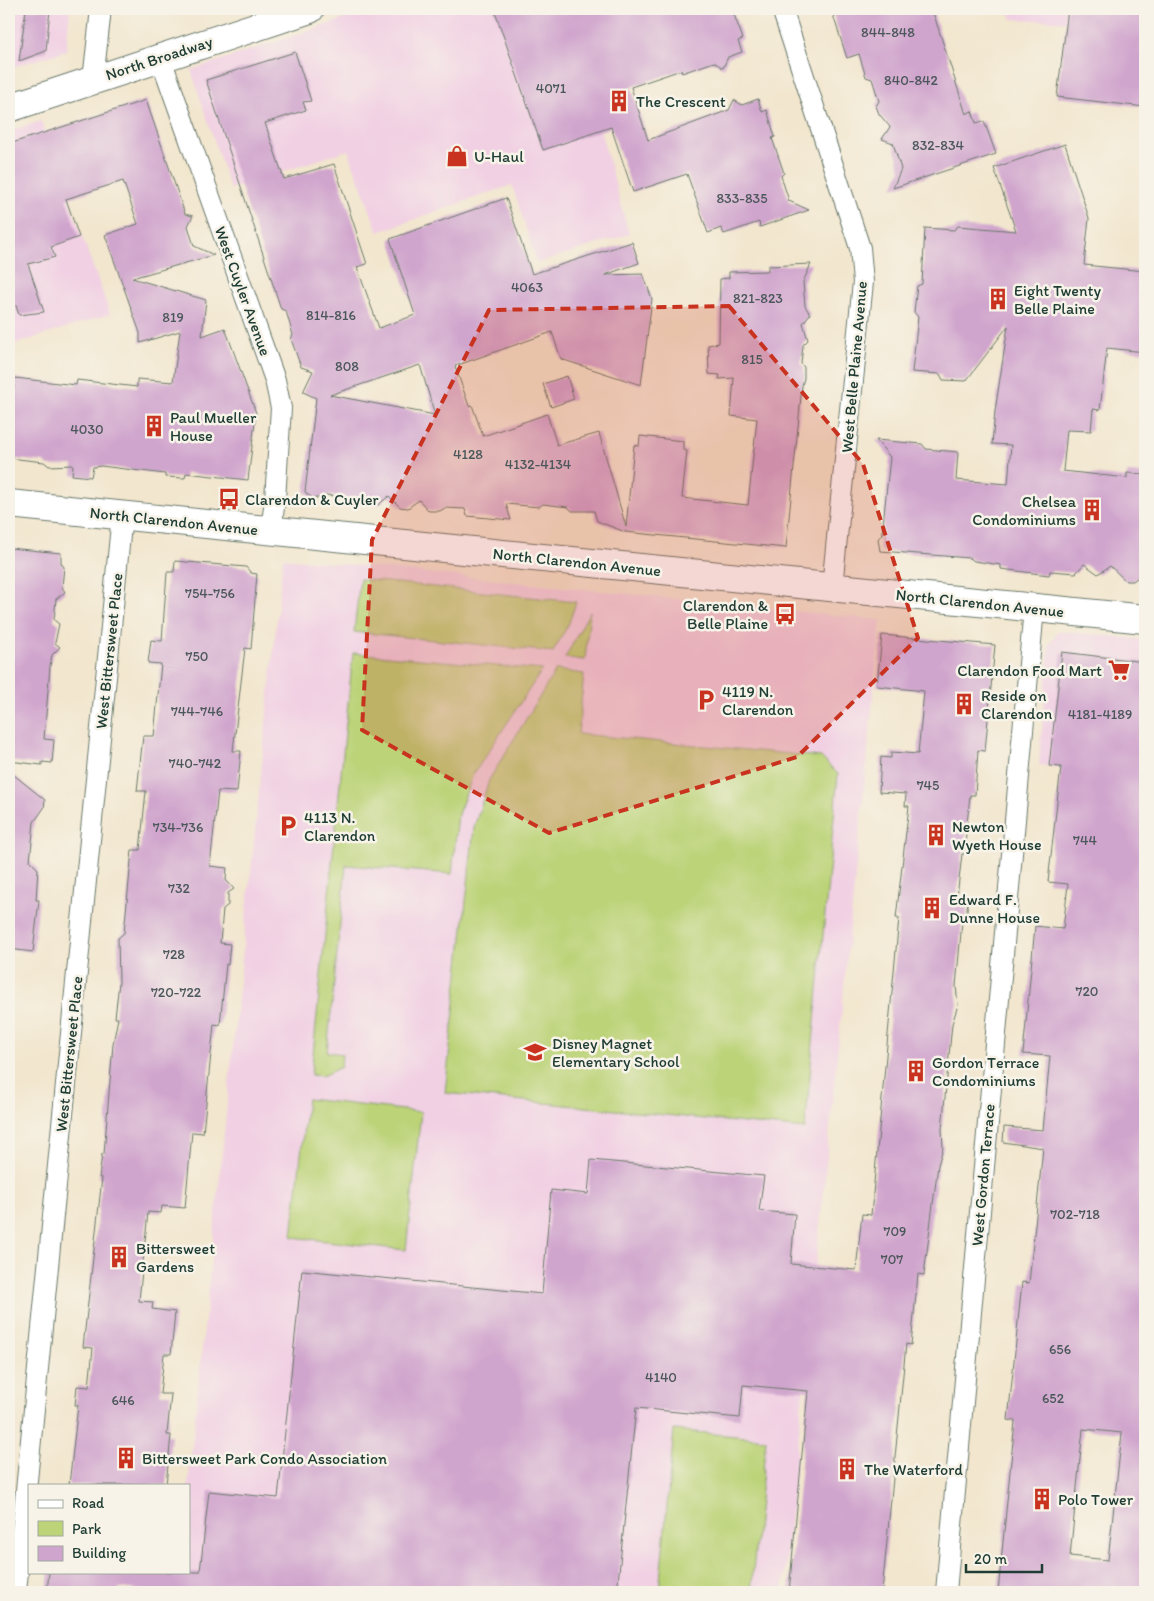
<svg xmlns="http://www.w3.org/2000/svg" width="1154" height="1601" viewBox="0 0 1154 1601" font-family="Itim,sans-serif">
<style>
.built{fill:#f1d0e3}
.green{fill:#bcd378;stroke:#6e8856}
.building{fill:#d0a5cd;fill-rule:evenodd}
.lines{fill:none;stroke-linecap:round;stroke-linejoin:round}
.street-casing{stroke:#69786a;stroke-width:22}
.secondary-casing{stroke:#69786a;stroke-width:30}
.street{stroke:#fff;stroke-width:20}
.secondary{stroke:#fff;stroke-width:28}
.marked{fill:#c8321e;fill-opacity:0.2;stroke:#c8321e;stroke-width:4;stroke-dasharray:10 6;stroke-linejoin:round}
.labels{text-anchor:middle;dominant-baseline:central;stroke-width:5;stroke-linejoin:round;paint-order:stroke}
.number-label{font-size:14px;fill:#4b575a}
.street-label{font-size:16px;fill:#1f3d34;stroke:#f7f3e8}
.poi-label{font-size:16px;fill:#1f3d34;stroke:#f7f3e8;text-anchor:start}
</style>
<rect width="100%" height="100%" fill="#f7f3e8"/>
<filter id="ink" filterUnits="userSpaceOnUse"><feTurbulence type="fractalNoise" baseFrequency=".02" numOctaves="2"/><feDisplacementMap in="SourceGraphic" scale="10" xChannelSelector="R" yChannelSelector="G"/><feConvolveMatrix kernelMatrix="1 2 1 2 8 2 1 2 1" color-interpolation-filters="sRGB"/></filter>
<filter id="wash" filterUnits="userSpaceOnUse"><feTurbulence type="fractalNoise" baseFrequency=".0096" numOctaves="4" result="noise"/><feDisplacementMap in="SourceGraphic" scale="20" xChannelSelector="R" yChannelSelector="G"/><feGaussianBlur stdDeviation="1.12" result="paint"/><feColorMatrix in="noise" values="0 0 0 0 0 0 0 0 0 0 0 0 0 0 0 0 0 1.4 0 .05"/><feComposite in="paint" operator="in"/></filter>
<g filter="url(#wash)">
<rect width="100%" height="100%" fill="#f2e6ce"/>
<g class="built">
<polygon points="9,9 70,9 66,51 9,68"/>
<polygon points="374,9 691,9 578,50 629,234 537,263 512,185 378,232 348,150 230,189 191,70"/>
<polygon points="1008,9 1126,9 1124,24 1012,19"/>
<polygon points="41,121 110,314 9,346 9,131"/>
<polygon points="283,558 881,620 783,1592 177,1592 179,1572 189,1572 188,1485"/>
<polygon points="1059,631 1145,640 1145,776 1039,765 1049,644"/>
<polygon points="9,1421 15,1422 9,1487"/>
</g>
<g class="green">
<polygon points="360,579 576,602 569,623 553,652 354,632"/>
<polygon points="590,611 585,660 565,658"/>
<polygon points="353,653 542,670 473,775 458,814 452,874 346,865 327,1052 342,1054 341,1067 322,1076 311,1075"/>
<polygon points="556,670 584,674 578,734 821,757 838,774 805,1129 445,1093 474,828 489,780"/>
<polygon points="307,1099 421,1112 406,1250 292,1237"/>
<polygon points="674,1430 766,1439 751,1592 659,1592"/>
</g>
<g id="blocks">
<g class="building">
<polygon points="26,9 50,9 46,51 19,61"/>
<polygon points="494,9 732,9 743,39 738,41 742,52 728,57 723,68 714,62 682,73 681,70 631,87 648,140 729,110 734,100 742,105 758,99 762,112 767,110 775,137 772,138 784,173 781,176 789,201 809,210 760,227 759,222 724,234 721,228 708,233 687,174 633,192 611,127 543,150"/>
<polygon points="831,9 932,9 966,114 972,111 976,123 984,121 996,154 893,188 901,169 893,143 882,139 890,127 879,114 876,106 879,101 872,79 866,77 859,54 847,58"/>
<polygon points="1068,9 1145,9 1145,107 1057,97"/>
<path d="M295 52 311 101 303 102 306 110 265 123 284 179 334 164 367 264 357 267 379 328 415 315 390 239 506 198 532 274 632 242 639 263 605 275 643 274 652 299 641 385 561 359 552 332 455 366 469 406 472 405 483 436 547 414 557 445 599 433 626 527 634 445 639 446 640 436 683 441V450L687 451 682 498 748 505 757 419 731 416 734 378 719 379 720 375 709 374 708 345 719 343 720 279 729 278V272L768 271V266L811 264 803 282 805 306 810 314 803 323 808 340 803 345 801 364 804 367V378L802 386 786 548 625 532 597 521 594 511H572L568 507 543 504 539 507 506 504 511 520 467 516 465 509 445 508 440 511H429L419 500 408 508 400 507 389 496 378 505 348 502 344 497 326 495 321 498H312L305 492 316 398 303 392 313 371 301 367 291 339 293 335 286 311 281 309 206 80ZM420 365 435 415 330 395Z"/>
<polygon points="146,100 185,214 193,216 188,226 194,246 214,255 132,278 206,300 202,336 225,328 256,413 248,480 186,473 185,478 165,477 165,474 101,466 93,467 91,477 72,475 73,465 49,466 44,462 9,458 9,428 15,378 76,385 77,380 137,387 137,379 173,382 180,331 140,343 140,333 105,235 138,224 123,181 66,199 79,237 51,247 55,257 28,264 44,312 19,315 9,284 9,144"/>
<polygon points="1065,144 1089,218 1084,265 1145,271 1145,352 1107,348 1100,410 1093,409 1091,431 1067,430 1063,471 1127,478 1127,473 1145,474 1145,579 1137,578 1133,581 1126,581 1110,566 1098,574 1084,564 1076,573 1050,571 1049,575 1001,569 1001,565 974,561 970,558 880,551 878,539 882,534 890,457 876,440 922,444 926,449 958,452 956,480 1008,484 1011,445 992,444 995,411 1008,326 966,381 943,380 940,374 912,372 918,317 914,312 917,286 922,284 925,228 954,230 958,226 1016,231 994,168"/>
<polygon points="567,376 574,399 551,407 543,384"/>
<polygon points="9,548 61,553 61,563 64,567 62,587 65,592 56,599 54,620 59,624 55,643 60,647 52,655 50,666 44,739 54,740 52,763 42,762 42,765 9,761"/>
<polygon points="175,561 246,567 251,573 257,574 251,649 245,648 233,751 241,751 237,792 218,791 210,866 227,868 226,880 234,889 228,893 228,905 223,909 220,943 230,944 228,965 226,964 220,1025 214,1024 203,1133 192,1132 185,1208 162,1206 161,1213 148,1212 139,1301 153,1302 152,1309 175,1312 171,1354 164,1354 160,1394 171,1394 167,1435 171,1435 166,1485 69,1485 78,1405 75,1405 77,1386 89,1387 93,1348 83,1347 102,1178 99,1178 102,1154 104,1154 113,1044 118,1018 115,1018 119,982 118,938 124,933 132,850 140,850 146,791 137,791 143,736 154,736 161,664 148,663 151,640 162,641 167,572 174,572"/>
<polygon points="882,635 995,645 985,751 978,750 975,795 970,795 964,854 962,854 957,897 968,898 966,922 962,922 956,986 958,1005 952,1024 942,1129 943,1148 938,1165 924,1275 918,1274 911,1345 906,1344 882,1592 789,1592 808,1391 743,1385 740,1418 636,1408 617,1592 158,1592 119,1588 118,1592 47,1592 49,1572 200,1572 209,1491 278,1498 302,1270 542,1294 551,1190 588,1194 591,1160 764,1176 759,1211 795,1214 791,1264 856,1270 862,1214 871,1215 899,918 896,918 909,806 905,806 906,794 879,792 881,757 891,758 891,752 918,754 924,691 877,686"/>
<path d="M1062 652 1145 662V1592H998L1015 1421 1008 1420 1022 1282 1029 1283 1043 1148 1003 1142 1004 1127 1043 1130 1050 1056 1023 1054 1035 926 1063 929 1068 884 1048 882 1061 767 1049 766ZM1083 1429 1122 1433 1108 1560 1070 1556Z"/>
<polygon points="9,771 45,800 44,808 34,822 30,861 38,869 36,900 39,900 33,952 9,949"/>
</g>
</g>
</g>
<g filter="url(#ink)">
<use href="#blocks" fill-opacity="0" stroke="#69786a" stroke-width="1"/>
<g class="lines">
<g class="street-casing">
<g id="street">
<polyline points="782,9 860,248 863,282 832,587"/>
<polyline points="161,59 275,380 281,408 275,499 271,531"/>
<polyline points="93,80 101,9"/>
<polyline points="16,1592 122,515"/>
<polyline points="946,1592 1034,608"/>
</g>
</g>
<g class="secondary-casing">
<g id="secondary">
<polyline points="9,108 310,9"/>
<polyline points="9,504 1145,619"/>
</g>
</g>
<use href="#street" class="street"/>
<use href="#secondary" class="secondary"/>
</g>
</g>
<path class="marked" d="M729 306 863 464 918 638 797 757 549 833 362 730 372 540 489 310Z"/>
<defs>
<g id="building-bare" transform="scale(1.725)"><path d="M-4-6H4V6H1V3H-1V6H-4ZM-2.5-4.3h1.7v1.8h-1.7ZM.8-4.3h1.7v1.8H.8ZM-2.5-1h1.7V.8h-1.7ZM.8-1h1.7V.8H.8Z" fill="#c8321e" stroke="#f7f3e8" stroke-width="2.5" paint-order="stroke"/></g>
<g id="shop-bare" transform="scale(1.725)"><path d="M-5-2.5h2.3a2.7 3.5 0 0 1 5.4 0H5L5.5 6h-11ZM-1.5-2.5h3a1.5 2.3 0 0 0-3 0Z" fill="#c8321e" stroke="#f7f3e8" stroke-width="2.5" paint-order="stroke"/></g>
<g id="bus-bare" transform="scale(1.725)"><path d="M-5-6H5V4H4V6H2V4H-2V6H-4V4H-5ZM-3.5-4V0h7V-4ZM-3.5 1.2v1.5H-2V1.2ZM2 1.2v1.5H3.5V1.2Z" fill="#c8321e" stroke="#f7f3e8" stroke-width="2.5" paint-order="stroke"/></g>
<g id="supermarket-bare" transform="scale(1.725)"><path d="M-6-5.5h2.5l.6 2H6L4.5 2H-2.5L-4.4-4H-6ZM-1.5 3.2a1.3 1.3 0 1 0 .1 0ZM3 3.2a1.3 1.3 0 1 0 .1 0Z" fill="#c8321e" stroke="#f7f3e8" stroke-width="2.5" paint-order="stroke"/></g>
<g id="parking-bare" transform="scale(1.725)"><path d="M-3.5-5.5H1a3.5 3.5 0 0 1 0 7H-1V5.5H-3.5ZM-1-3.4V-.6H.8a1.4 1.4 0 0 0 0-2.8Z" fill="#c8321e" stroke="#f7f3e8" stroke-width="2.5" paint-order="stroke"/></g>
<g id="school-bare" transform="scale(1.725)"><path d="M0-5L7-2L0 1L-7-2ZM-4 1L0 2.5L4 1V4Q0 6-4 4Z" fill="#c8321e" stroke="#f7f3e8" stroke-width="2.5" paint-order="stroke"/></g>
</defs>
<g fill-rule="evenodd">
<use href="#building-bare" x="619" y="101"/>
<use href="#shop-bare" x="457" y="156"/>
<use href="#building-bare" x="998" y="299"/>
<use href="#building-bare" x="154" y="426"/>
<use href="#bus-bare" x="229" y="499"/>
<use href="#building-bare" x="1092" y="510"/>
<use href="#bus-bare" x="785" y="614"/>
<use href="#supermarket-bare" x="1119" y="670"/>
<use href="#parking-bare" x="706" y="700"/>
<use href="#building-bare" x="964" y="704"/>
<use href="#parking-bare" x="288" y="826"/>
<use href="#building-bare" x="936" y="835"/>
<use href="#building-bare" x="932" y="908"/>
<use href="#school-bare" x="535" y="1052"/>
<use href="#building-bare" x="916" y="1071"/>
<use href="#building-bare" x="119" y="1257"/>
<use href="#building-bare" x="126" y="1458"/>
<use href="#building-bare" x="847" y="1469"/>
<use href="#building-bare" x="1042" y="1499"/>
</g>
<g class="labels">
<g class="number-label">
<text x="888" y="32">844-848</text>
<text x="911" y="80">840-842</text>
<text x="551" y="88">4071</text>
<text x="938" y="145">832-834</text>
<text x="742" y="198">833-835</text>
<text x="527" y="287">4063</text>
<text x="758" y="298">821-823</text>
<text x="331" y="315">814-816</text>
<text x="173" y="317">819</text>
<text x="752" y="359">815</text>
<text x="347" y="366">808</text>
<text x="87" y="429">4030</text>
<text x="468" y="454">4128</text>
<text x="538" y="464">4132-4134</text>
<text x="210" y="593">754-756</text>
<text x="197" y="656">750</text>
<text x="197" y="711">744-746</text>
<text x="1100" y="714">4181-4189</text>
<text x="195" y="763">740-742</text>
<text x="928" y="785">745</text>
<text x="178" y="827">734-736</text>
<text x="1085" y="840">744</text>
<text x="179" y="888">732</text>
<text x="174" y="954">728</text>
<text x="1087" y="991">720</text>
<text x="176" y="992">720-722</text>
<text x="1075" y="1214">702-718</text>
<text x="895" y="1231">709</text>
<text x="892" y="1259">707</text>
<text x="1060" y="1349">656</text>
<text x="661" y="1377">4140</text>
<text x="1053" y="1398">652</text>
<text x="123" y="1400">646</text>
</g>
<g class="street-label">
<text transform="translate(159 58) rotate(-18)">North Broadway</text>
<text transform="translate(243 291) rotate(70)">West Cuyler Avenue</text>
<text transform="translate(854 367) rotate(-85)">West Belle Plaine Avenue</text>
<text transform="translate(174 521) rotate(6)">North Clarendon Avenue</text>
<text transform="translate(577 562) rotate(6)">North Clarendon Avenue</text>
<text transform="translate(980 603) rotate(6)">North Clarendon Avenue</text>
<text transform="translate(109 651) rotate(-84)">West Bittersweet Place</text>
<text transform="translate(69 1054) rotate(-84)">West Bittersweet Place</text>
<text transform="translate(983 1175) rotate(-85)">West Gordon Terrace</text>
</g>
<g class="poi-label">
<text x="636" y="101">The Crescent</text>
<text x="474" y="156">U-Haul</text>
<text x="1014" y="290">Eight Twenty<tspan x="1014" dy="18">Belle Plaine</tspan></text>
<text x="170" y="417">Paul Mueller<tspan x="170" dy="18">House</tspan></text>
<text x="245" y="499">Clarendon &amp; Cuyler</text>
<text x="1076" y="501" text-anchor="end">Chelsea<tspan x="1076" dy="18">Condominiums</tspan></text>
<text x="768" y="605" text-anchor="end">Clarendon &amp;<tspan x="768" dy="18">Belle Plaine</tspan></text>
<text x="1102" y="670" text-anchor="end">Clarendon Food Mart</text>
<text x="722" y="691">4119 N.<tspan x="722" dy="18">Clarendon</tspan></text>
<text x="981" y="695">Reside on<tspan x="981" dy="18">Clarendon</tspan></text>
<text x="304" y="817">4113 N.<tspan x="304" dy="18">Clarendon</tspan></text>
<text x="952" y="826">Newton<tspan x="952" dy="18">Wyeth House</tspan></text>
<text x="949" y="899">Edward F.<tspan x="949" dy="18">Dunne House</tspan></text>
<text x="552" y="1043">Disney Magnet<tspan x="552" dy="18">Elementary School</tspan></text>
<text x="932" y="1062">Gordon Terrace<tspan x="932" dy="18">Condominiums</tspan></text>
<text x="136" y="1248">Bittersweet<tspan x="136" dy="18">Gardens</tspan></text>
<text x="142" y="1458">Bittersweet Park Condo Association</text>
<text x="864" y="1469">The Waterford</text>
<text x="1058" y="1499">Polo Tower</text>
</g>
</g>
<rect width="1154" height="1601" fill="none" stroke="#f7f3e8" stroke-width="30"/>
<rect x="28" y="1484" width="162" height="90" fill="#f7f3e8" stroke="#a1aaa0"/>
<rect x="38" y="1500" width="25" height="8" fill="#ffffff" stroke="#a1aaa0"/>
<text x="72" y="1508" font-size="15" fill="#1f3d34">Road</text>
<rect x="38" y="1521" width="25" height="15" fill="#bcd378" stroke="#a1aaa0"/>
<text x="72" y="1534" font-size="15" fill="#1f3d34">Park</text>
<rect x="38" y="1546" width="25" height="15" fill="#d0a5cd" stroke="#a1aaa0"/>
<text x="72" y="1558" font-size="15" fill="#1f3d34">Building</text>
<path d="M966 1564v8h76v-8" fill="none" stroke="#1f3d34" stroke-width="2.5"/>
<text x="974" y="1564" font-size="15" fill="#1f3d34" stroke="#f7f3e8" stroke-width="4" paint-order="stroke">20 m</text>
</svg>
